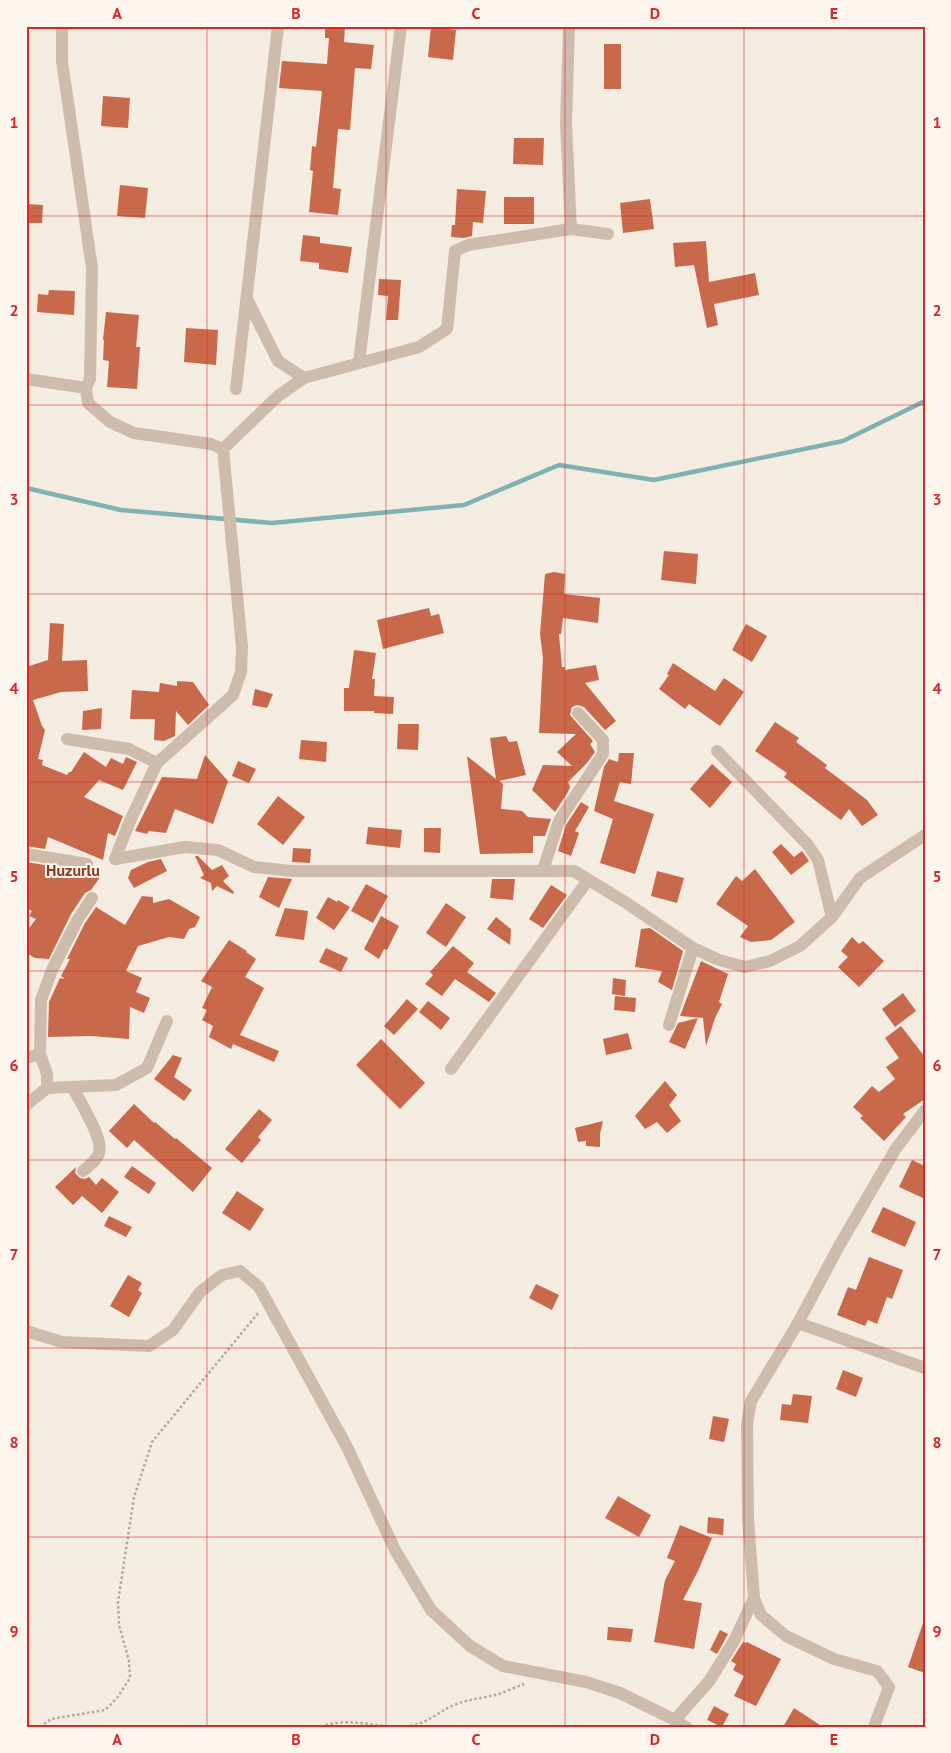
<svg xmlns="http://www.w3.org/2000/svg" width="951" height="1753" viewBox="0 0 951 1753" font-family="'PT Sans',sans-serif">
<style>
.lines{fill:none;stroke-linecap:round;stroke-linejoin:round}
.stream{stroke:#7fb0b2;stroke-width:4.5}
.building{fill:#c8694b}
.path{stroke:#b9a596;stroke-width:2.5;stroke-dasharray:2.5 2.5;stroke-linecap:butt}
.minor{stroke:#cdbbac;stroke-width:12}
.grid{fill:none;stroke:#d62828;stroke-width:1;stroke-opacity:0.55}
.labels{text-anchor:middle;dominant-baseline:central;stroke-width:4;stroke-linejoin:round;paint-order:stroke}
.quarter-label{font-size:16px;font-weight:bold;fill:#8c3b22;stroke:#fbf5ee}
.neatline{fill:none;stroke:#d62828;stroke-width:2}
.grid-label{font-size:16px;text-anchor:middle;font-weight:bold;fill:#d62828}
</style>
<rect width="100%" height="100%" fill="#f4ebe1"/>
<g class="lines">
<polyline class="stream" points="26,488 121,510 272,523 464,505 559,465 654,480 843,441 925,401"/>
</g>
<g class="building">
<polygon points="325,26 345,26 344,42 374,45 371,69 355,68 350,130 338,129 333,188 341,189 338,215 309,212 313,171 310,170 312,146 316,147 322,91 279,88 282,61 327,64 329,38 325,38"/>
<polygon points="431,27 456,30 453,60 428,57"/>
<rect x="604" y="44" width="17" height="45"/>
<polygon points="103,96 130,98 128,128 101,126"/>
<polygon points="514,138 544,138 543,165 513,164"/>
<polygon points="120,185 148,188 145,218 117,216"/>
<polygon points="457,189 486,191 483,223 473,222 472,236 464,238 451,237 452,225 455,225"/>
<rect x="504" y="197" width="30" height="27"/>
<polygon points="650,199 654,229 623,233 620,203"/>
<polygon points="26,204 43,205 42,223 26,223"/>
<polygon points="303,235 320,237 320,243 352,247 348,273 319,269 319,263 300,261"/>
<polygon points="706,241 709,282 755,273 759,295 714,304 718,325 707,328 694,265 675,267 673,243"/>
<polygon points="379,279 401,280 398,320 386,320 388,296 378,295"/>
<polygon points="49,290 75,291 74,315 37,312 38,294 48,295"/>
<polygon points="106,312 139,315 136,347 140,347 137,389 107,387 109,361 103,360 104,340 103,340"/>
<polygon points="186,328 218,330 216,365 184,362"/>
<polygon points="664,551 698,554 696,584 661,580"/>
<polygon points="554,572 565,574 564,594 600,598 598,623 563,618 561,634 559,634 562,667 565,667 565,670 596,665 599,680 585,683 616,721 605,730 584,707 577,705 572,707 570,715 593,741 590,744 595,752 587,763 568,782 570,787 568,792 555,812 532,790 543,765 572,766 557,752 576,734 539,733 543,658 540,634 545,574"/>
<polygon points="429,608 431,616 439,614 444,633 383,649 377,620"/>
<polygon points="50,623 64,624 62,661 87,660 88,691 61,692 33,700 42,726 45,730 38,759 43,760 42,765 67,775 69,772 71,772 84,752 106,767 111,758 123,764 126,757 137,762 123,790 99,780 84,797 123,816 115,836 108,833 103,860 48,837 45,849 26,846 26,667 48,660"/>
<polygon points="746,624 767,636 752,662 732,650"/>
<polygon points="354,650 376,653 372,679 375,679 374,696 394,697 393,714 374,713 374,711 344,711 344,688 349,688"/>
<polygon points="673,663 715,691 724,678 744,692 720,726 689,704 685,709 659,689 669,675 667,674"/>
<polygon points="177,681 193,682 209,705 188,725 176,711 175,736 164,741 154,740 155,719 130,719 132,690 159,692 160,683 177,686"/>
<polygon points="255,689 273,694 267,708 252,705"/>
<polygon points="102,708 101,729 82,730 83,711"/>
<polygon points="775,722 799,738 796,742 827,765 825,768 867,800 878,815 862,826 849,809 841,820 784,777 787,773 755,751"/>
<polygon points="398,724 419,724 418,750 397,749"/>
<polygon points="506,736 509,742 517,741 526,775 499,781 503,784 501,809 522,811 528,817 551,819 545,836 533,836 533,853 480,854 467,756 496,779 490,738"/>
<polygon points="301,740 327,742 326,762 299,759"/>
<polygon points="619,753 634,753 631,784 620,782 614,801 654,814 635,874 600,863 613,819 594,811 604,767 609,759 618,762"/>
<polygon points="205,755 228,781 213,824 175,809 166,833 149,831 147,834 135,831 162,777 197,779"/>
<polygon points="238,761 256,769 249,783 232,776"/>
<polygon points="712,764 732,782 710,808 690,789"/>
<polygon points="278,796 305,817 283,845 257,824"/>
<polygon points="581,802 589,807 575,831 579,833 571,856 558,851 566,825"/>
<polygon points="368,827 402,830 400,848 366,844"/>
<polygon points="424,828 441,828 440,853 424,852"/>
<polygon points="781,844 794,857 802,851 809,861 791,875 772,852"/>
<polygon points="293,848 311,849 310,863 292,862"/>
<polygon points="195,856 198,856 212,870 222,865 229,876 223,881 234,892 233,894 217,886 212,891 211,883 200,878 204,875"/>
<polygon points="161,859 167,871 134,888 128,878 131,870 148,862"/>
<polygon points="26,862 87,872 101,876 91,890 85,893 71,914 49,959 35,958 26,953 26,932 36,919 29,916 32,911 26,908"/>
<polygon points="755,869 795,922 771,940 751,942 740,937 748,926 716,904 736,876 742,881"/>
<polygon points="657,871 684,878 677,903 651,896"/>
<polygon points="268,877 292,879 279,908 259,897"/>
<polygon points="492,879 515,879 513,900 490,898"/>
<polygon points="366,884 388,896 373,923 351,911"/>
<polygon points="551,885 567,895 543,928 529,919"/>
<polygon points="142,896 153,897 153,903 169,899 200,917 195,927 189,929 184,939 169,937 138,946 126,971 142,978 136,992 150,998 144,1013 130,1007 129,1039 91,1036 48,1037 49,1002 60,978 65,979 61,976 70,959 67,959 85,923 96,907 125,925"/>
<polygon points="328,897 337,902 338,900 350,907 334,930 316,918"/>
<polygon points="446,903 466,917 446,947 426,933"/>
<polygon points="285,908 308,911 304,940 275,936"/>
<polygon points="381,916 399,926 387,950 384,949 379,959 364,949"/>
<polygon points="496,917 511,929 510,945 487,929"/>
<polygon points="650,928 683,951 672,990 658,982 662,971 635,967 641,929"/>
<polygon points="852,937 859,944 863,941 884,961 859,987 838,967 848,957 841,951"/>
<polygon points="229,940 247,951 246,952 256,959 245,977 264,988 240,1035 279,1051 274,1062 233,1044 231,1049 209,1037 213,1026 202,1020 207,1010 202,1008 212,987 201,981"/>
<polygon points="453,946 474,963 467,972 496,993 489,1002 455,979 442,996 425,984 433,975 430,972"/>
<polygon points="326,948 348,958 341,972 319,962"/>
<polygon points="701,961 728,974 719,1002 722,1004 715,1018 706,1046 703,1018 680,1016"/>
<polygon points="613,978 626,980 625,996 612,994"/>
<polygon points="903,993 916,1011 895,1027 882,1009"/>
<polygon points="615,996 636,998 635,1012 614,1010"/>
<polygon points="407,999 418,1009 394,1035 384,1026"/>
<polygon points="428,1001 450,1018 441,1030 419,1012"/>
<polygon points="698,1018 685,1049 669,1042 678,1023"/>
<polygon points="901,1026 925,1057 925,1099 903,1114 906,1117 884,1141 860,1118 863,1116 853,1107 872,1086 879,1092 895,1079 886,1067 899,1058 885,1038"/>
<polygon points="628,1033 632,1049 606,1055 603,1039"/>
<polygon points="381,1039 425,1083 400,1109 356,1065"/>
<polygon points="173,1055 182,1058 174,1077 192,1090 184,1101 154,1079"/>
<polygon points="665,1081 677,1095 669,1105 681,1121 667,1133 657,1122 645,1129 635,1116"/>
<polygon points="134,1104 154,1123 155,1122 175,1139 176,1138 212,1168 193,1192 134,1140 127,1148 109,1131"/>
<polygon points="259,1109 272,1120 258,1137 261,1140 242,1163 225,1149"/>
<polygon points="603,1121 600,1134 600,1147 586,1146 586,1141 578,1142 575,1128"/>
<polygon points="912,1160 925,1166 925,1199 899,1187"/>
<polygon points="132,1166 156,1183 149,1194 124,1177"/>
<polygon points="76,1167 75,1173 80,1178 85,1179 89,1177 96,1185 102,1178 119,1192 102,1213 82,1196 73,1205 55,1187"/>
<polygon points="237,1191 264,1209 250,1231 222,1213"/>
<polygon points="883,1207 916,1222 905,1247 871,1232"/>
<polygon points="109,1216 132,1227 126,1237 104,1226"/>
<polygon points="869,1257 903,1270 892,1299 887,1297 877,1324 868,1320 865,1326 837,1315 848,1287 856,1290"/>
<polygon points="128,1275 142,1283 138,1290 142,1293 129,1317 110,1306"/>
<polygon points="536,1284 559,1295 552,1310 529,1298"/>
<polygon points="843,1370 863,1378 856,1397 836,1389"/>
<polygon points="793,1394 812,1396 808,1423 780,1420 782,1404 791,1405"/>
<polygon points="713,1416 729,1419 724,1442 709,1439"/>
<polygon points="618,1496 651,1515 639,1537 605,1518"/>
<polygon points="708,1517 724,1519 723,1535 707,1533"/>
<polygon points="680,1525 712,1538 698,1571 683,1600 702,1603 694,1649 654,1642 665,1580 675,1561 667,1558"/>
<polygon points="923,1623 925,1623 925,1673 908,1667"/>
<polygon points="608,1627 633,1629 631,1642 607,1640"/>
<polygon points="720,1630 728,1634 717,1654 710,1650"/>
<polygon points="743,1642 746,1643 747,1642 781,1659 756,1706 734,1696 744,1676 733,1670 736,1664 731,1661"/>
<polygon points="714,1706 729,1714 722,1727 707,1720"/>
<polygon points="794,1708 823,1727 783,1727"/>
</g>
<g class="lines">
<g class="path">
<polyline points="40,1727 51,1719 105,1710 117,1698 130,1678 129,1661 119,1625 118,1602 134,1497 152,1442 259,1312"/>
<path d="M321 1727C350 1715 379 1730 409 1726 427 1724 438 1712 454 1705 468 1699 484 1698 499 1694 507 1691 516 1687 524 1684"/>
</g>
<g class="minor">
<polyline points="62,26 62,61 92,268 90,379 86,388 88,403 110,422 134,433 211,444 223,449"/>
<polyline points="569,26 566,124 571,229"/>
<polyline points="247,299 278,361 304,378"/>
<polyline points="359,362 401,26"/>
<polyline points="26,379 86,388"/>
<polyline points="236,389 278,26"/>
<polyline points="223,449 278,396 304,378 419,347 447,329 455,251 468,245 571,229 608,234"/>
<polyline points="67,739 129,749 157,763"/>
<polyline points="717,751 808,845 818,860 832,917"/>
<polyline points="26,854 87,864"/>
<polyline points="115,859 185,847 218,850 254,867 291,871 574,871 625,902 693,948 719,960 745,967 770,961 800,946 832,917 860,878 925,835"/>
<polyline points="115,859 130,821 157,763 233,695 241,672 242,647 223,449"/>
<polyline points="543,870 559,821 603,754 603,740 578,713"/>
<polyline points="669,1025 693,948"/>
<polyline points="26,1058 40,1054"/>
<polyline points="451,1069 588,880"/>
<polyline points="47,1088 116,1085 147,1068 167,1021"/>
<path d="M73 1088C80 1102 104 1139 99 1153 97 1160 89 1166 83 1171"/>
<polyline points="26,1105 47,1088 47,1074 40,1054 41,1000 52,970 78,919 92,898"/>
<polyline points="798,1323 925,1368"/>
<polyline points="26,1331 62,1342 149,1346 173,1330 200,1292 222,1275 240,1271 259,1287 347,1447 395,1550 431,1610 470,1646 503,1666 586,1682 620,1693 675,1720 686,1727"/>
<polyline points="675,1720 710,1680 734,1641 754,1598"/>
<polyline points="874,1727 889,1687 877,1671 834,1659 786,1636 761,1615 754,1598 748,1518 747,1424 751,1401 798,1323 839,1246 895,1150 925,1110"/>
</g>
</g>
<path class="grid" d="M207 26V1727M386 26V1727M565 26V1727M744 26V1727M26 216H925M26 405H925M26 594H925M26 782H925M26 971H925M26 1160H925M26 1348H925M26 1537H925"/>
<g class="labels">
<g class="quarter-label">
<text x="73" y="870">Huzurlu</text>
</g>
</g>
<rect width="951" height="1753" fill="none" stroke="#fbf5ee" stroke-width="55"/>
<rect x="28" y="28" width="896" height="1698" class="neatline"/>
<g class="grid-label">
<text x="117" y="19">A</text>
<text x="296" y="19">B</text>
<text x="476" y="19">C</text>
<text x="655" y="19">D</text>
<text x="834" y="19">E</text>
<text x="14" y="128">1</text>
<text x="937" y="128">1</text>
<text x="14" y="316">2</text>
<text x="937" y="316">2</text>
<text x="14" y="505">3</text>
<text x="937" y="505">3</text>
<text x="14" y="694">4</text>
<text x="937" y="694">4</text>
<text x="14" y="882">5</text>
<text x="937" y="882">5</text>
<text x="14" y="1071">6</text>
<text x="937" y="1071">6</text>
<text x="14" y="1260">7</text>
<text x="937" y="1260">7</text>
<text x="14" y="1448">8</text>
<text x="937" y="1448">8</text>
<text x="14" y="1637">9</text>
<text x="937" y="1637">9</text>
<text x="117" y="1745">A</text>
<text x="296" y="1745">B</text>
<text x="476" y="1745">C</text>
<text x="655" y="1745">D</text>
<text x="834" y="1745">E</text>
</g>
</svg>
